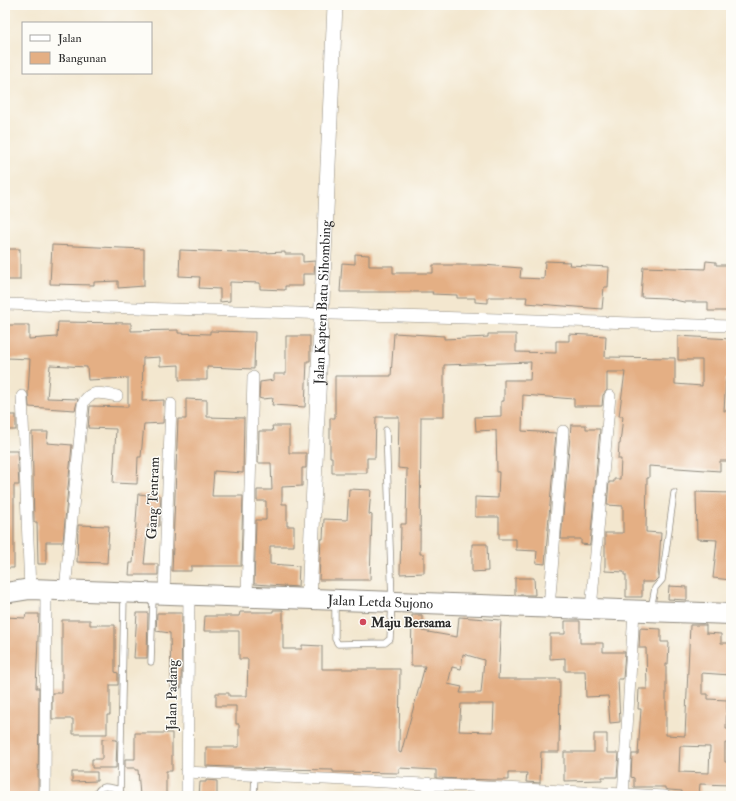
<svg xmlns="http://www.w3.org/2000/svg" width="736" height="801" viewBox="0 0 736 801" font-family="'IM FELL Double Pica',serif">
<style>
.building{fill:#e4af84;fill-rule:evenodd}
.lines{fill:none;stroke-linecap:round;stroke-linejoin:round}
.lane-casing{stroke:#8f897d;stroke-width:7}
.street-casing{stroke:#8f897d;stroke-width:12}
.secondary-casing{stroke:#8f897d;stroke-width:16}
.highway-casing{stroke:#8f897d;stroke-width:22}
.lane{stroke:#fff;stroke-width:5.5}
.street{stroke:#fff;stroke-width:11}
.secondary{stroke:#fff;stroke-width:15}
.highway{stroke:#fff;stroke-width:20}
.poi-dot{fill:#d1495b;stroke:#fdfcf7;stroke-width:1.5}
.labels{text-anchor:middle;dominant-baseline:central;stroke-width:3;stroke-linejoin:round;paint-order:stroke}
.street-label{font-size:14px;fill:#2b2b2b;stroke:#fdfcf7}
.poi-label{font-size:14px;font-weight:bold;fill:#2b2b2b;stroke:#fdfcf7;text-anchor:start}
</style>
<rect width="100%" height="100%" fill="#fdfcf7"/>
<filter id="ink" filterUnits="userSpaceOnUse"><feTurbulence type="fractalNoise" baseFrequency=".025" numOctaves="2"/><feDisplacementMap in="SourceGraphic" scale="8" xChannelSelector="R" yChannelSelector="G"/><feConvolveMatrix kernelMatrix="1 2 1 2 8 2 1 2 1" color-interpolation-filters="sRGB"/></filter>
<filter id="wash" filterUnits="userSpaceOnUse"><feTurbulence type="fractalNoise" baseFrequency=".012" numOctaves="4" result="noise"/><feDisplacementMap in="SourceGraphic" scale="16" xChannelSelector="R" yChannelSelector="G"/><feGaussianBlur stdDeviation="0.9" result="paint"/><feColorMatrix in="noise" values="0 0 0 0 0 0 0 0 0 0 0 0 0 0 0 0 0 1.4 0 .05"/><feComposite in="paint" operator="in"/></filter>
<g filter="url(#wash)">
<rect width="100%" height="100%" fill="#f3e7cf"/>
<g id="blocks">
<g class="building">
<polygon points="52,245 144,249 144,286 118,288 118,281 94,282 94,285 50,284"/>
<rect x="5" y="249" width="15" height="31"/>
<polygon points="180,250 263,253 285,252 285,254 303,254 303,262 315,261 314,274 303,274 303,286 285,286 285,290 260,289 260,283 230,282 230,301 220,302 220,289 199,288 200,277 179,276"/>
<polygon points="355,254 369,255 369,266 393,266 393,273 433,273 433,265 483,265 521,268 520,278 544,279 545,261 570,262 569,265 609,267 608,287 604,287 602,309 526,303 527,297 488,297 488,303 475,302 475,298 457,298 457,295 432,294 433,292 340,292 342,263 355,264"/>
<polygon points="706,261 716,262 716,265 731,265 731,311 708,311 708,302 684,302 665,298 641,297 643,267 705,269"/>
<polygon points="58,322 131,323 131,331 178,330 178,333 210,334 210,331 255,332 254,369 207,367 207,380 179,380 179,365 160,366 160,357 143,358 142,401 164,400 163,423 144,424 141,457 138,457 137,484 113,483 116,429 88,428 90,406 128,407 128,378 88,380 87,367 50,365 47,398 78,399 75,410 29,407 28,393 30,359 7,358 6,325 29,325 29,339 57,337"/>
<polygon points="394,333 444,336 444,339 488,337 488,334 516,334 516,352 556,353 556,341 569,341 569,334 606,336 605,357 675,358 675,384 702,386 702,360 678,360 678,336 731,339 731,379 726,379 724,411 731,411 731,461 720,461 720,471 649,466 649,478 647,478 646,532 661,533 658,578 654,582 642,582 642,597 626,597 626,575 624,575 624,572 605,571 605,533 623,533 623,506 607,505 609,482 614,482 614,479 620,479 621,459 618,459 619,444 620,444 623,416 619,416 625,372 607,372 607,390 603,395 602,406 574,406 574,399 523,395 522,431 556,433 545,564 536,563 537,551 516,550 516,539 499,539 499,517 475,517 475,497 498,498 499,472 497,472 496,430 476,431 475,417 501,416 501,401 504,401 504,380 530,380 531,362 444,365 444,417 421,417 420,554 424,554 424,573 400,574 401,524 406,524 407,469 398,468 399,417 376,417 375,458 367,458 367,473 332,473 332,457 330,457 330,418 335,418 335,376 391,376"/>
<polygon points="286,336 310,336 310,361 307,361 305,407 272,405 273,398 262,399 259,398 260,382 274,380 274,374 286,374"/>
<polygon points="186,399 207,400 207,417 244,418 243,473 214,471 212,496 243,496 241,566 191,566 191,571 172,571 178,419 186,419"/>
<rect x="5" y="415" width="11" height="15"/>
<polygon points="571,425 586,425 586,429 600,429 590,545 581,544 581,539 561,539"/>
<polygon points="272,426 289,426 289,453 306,453 306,468 302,468 302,486 282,487 282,504 287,504 287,526 294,526 294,546 270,546 270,564 299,566 298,587 254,584 256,520 266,520 266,501 257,501 257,490 272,490 271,463 258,463 259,431 273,431"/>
<polygon points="32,432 48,432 47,443 72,445 63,542 46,542 46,564 38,564 37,522 34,522"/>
<polygon points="5,451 17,451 19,485 14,485 14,568 5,568"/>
<polygon points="349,489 371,490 369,514 372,515 370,580 319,580 321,539 323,539 324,519 347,520"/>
<polygon points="696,492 731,493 731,580 713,578 717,540 697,539"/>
<polygon points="138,494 161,496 159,526 148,525 144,564 158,564 158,575 129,575 130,563 133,563"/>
<polygon points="78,525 109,526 107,563 77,562"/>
<polygon points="472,544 487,544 488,571 472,572"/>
<polygon points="515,578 534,578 535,595 515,595"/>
<polygon points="669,586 687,587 687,600 668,599"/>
<path d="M273 610H283V649H302V645L322 646V669H400L399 752 401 753 425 666H411L412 615H422V631L457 637 459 617 501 620 498 679H560L559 752H541L540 783 526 782 527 773H508V780H491L436 778V770L399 768V773L335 772H333V770L275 769 206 766V747H239V724H236V706H216V693H229V696H247L248 659H239V631H204L205 616H239L240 612H273ZM463 654 484 660 481 693H460L462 687 448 684 452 667 461 669ZM461 704H494L493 732 459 731Z"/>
<polygon points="137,613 148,613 147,658 134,658"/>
<polygon points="157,613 182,613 181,688 171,688 170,633 156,631"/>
<polygon points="26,614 39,614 36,688 39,688 38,796 5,796 5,617 25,618"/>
<polygon points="62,620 90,620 90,625 115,625 115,672 118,673 118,685 110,685 110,715 107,715 107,734 73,734 73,719 52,719 52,693 62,693"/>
<polygon points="565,621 580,621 580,643 603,643 603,652 625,652 623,679 618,679 620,722 610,723 608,696 586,697 585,671 565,671 565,658 550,659 550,634 565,634"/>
<path d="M690 625H706V633L721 634V643H731L730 675 702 673V694H708V699L727 700 726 729H731V744L725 743V762H731V785L700 784 699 794H682V791L669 790 665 789V787H634V778L631 777 632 754H638L641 709H638L639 689H647L646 648H639L640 628 661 629V642H669L668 664H666V735L685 736ZM680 746 710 747 709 773 679 772Z"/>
<polygon points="135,733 172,733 172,771 166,771 166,796 140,796 138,770 135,770 135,768 125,768 125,759 135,759"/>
<polygon points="594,734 607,734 607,753 619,753 617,777 602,777 602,780 564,781 564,752 594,752"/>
<polygon points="102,739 117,740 116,768 92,768 92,759 102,759"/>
<polygon points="72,772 97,772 97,781 72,782"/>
<polygon points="206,780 217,781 217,796 199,796 200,782 206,782"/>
</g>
</g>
</g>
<g filter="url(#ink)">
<use href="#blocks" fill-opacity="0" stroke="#8f897d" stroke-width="1"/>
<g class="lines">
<g class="lane-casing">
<g id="lane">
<polyline points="335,602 335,639 338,644 385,643 390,639 392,602 386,430"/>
<polyline points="651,608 655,588 662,580 674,493"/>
<polyline points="151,662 153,596"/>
<path d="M96 796C99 783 110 787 120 790"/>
<polyline points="120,796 124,596"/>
<polyline points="254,796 255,775"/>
</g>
</g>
<g class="street-casing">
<g id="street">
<polyline points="5,304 731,326"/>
<polyline points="22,396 30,589"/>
<path d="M65 590 83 404C89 388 105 394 117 396"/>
<polyline points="164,593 171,404"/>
<polyline points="247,597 253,377"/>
<polyline points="549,608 563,431"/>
<polyline points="591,609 610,396"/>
<polyline points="186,772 665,796"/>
<polyline points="45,796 46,589"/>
<polyline points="187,796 189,594"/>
<polyline points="428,796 428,783"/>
<polyline points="623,796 634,611"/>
</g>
</g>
<g class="secondary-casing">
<g id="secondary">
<path id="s1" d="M309 599 335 5"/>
</g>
</g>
<g class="highway-casing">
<g id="highway">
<path id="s2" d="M5 593 30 589 731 614"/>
</g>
</g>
<use href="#lane" class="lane"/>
<use href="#street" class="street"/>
<use href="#secondary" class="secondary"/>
<use href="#highway" class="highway"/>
</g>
</g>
<circle class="poi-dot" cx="363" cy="622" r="4"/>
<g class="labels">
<g class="street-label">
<text stroke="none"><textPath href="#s1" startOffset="297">Jalan Kapten Batu Sihombing</textPath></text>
<text transform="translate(153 498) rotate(-88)">Gang Tentram</text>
<text stroke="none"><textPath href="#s2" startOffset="376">Jalan Letda Sujono</textPath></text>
<text transform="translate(172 695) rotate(-89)">Jalan Padang</text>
</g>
<g class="poi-label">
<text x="371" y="622">Maju Bersama</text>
</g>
</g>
<rect width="736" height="801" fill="none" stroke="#fdfcf7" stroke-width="20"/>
<rect x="22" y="22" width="130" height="52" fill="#fdfcf7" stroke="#a9a8a5"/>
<rect x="30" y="35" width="20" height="6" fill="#ffffff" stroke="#a9a8a5"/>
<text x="58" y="42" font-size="12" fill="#2b2b2b">Jalan</text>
<rect x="30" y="52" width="20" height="12" fill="#e4af84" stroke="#a9a8a5"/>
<text x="58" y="62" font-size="12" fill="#2b2b2b">Bangunan</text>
</svg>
